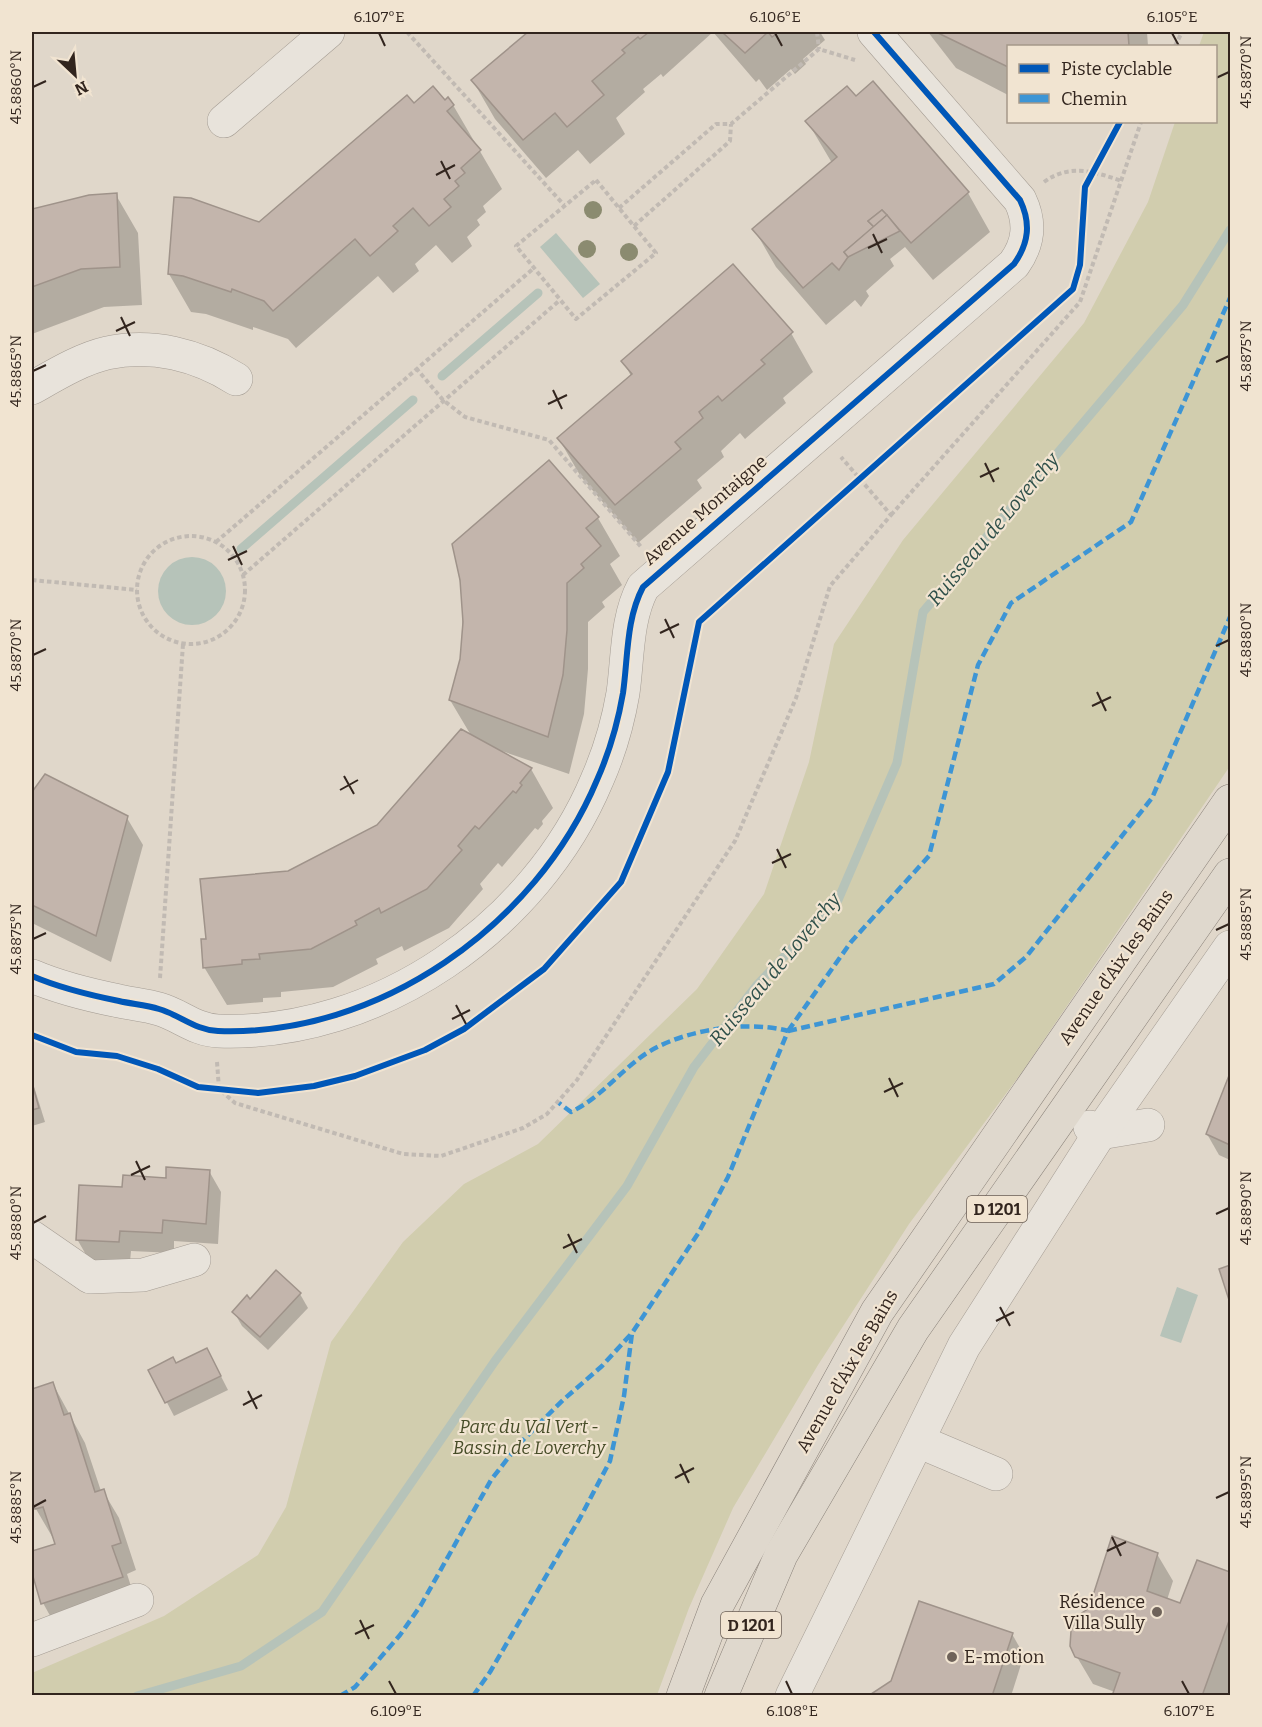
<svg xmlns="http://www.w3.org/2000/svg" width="1262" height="1727" viewBox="0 0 1262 1727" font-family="Bitter,serif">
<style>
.green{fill:#d1cdae}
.water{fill:#b6c3b9}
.shadow{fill:#0003}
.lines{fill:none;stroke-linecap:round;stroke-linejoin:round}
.stream{stroke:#b6c3b9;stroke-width:9}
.building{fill:#c3b5ac;stroke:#9f938a;stroke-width:1.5}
.minor-casing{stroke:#a59d94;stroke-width:34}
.major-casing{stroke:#8a827a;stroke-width:34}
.path{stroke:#c1bab3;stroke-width:4;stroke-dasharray:4.5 3;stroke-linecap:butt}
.minor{stroke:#e8e3db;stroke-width:33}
.major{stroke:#dfd8cd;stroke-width:33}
.quiet{stroke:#3d95d5;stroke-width:4.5;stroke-dasharray:9 4.5;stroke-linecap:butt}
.cycleway-casing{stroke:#f1e4d1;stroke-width:10}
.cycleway{stroke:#0057b8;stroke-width:6}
.tree{fill:#8b8b70}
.ticks{fill:none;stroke:#32251e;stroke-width:2}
.poi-dot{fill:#6f635a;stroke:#f1e4d1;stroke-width:2}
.labels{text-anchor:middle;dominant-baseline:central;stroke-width:4.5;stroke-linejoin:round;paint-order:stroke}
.shield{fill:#f1e4d1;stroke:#6b5e54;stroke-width:1.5}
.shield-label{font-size:16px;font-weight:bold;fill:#32251e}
.street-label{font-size:18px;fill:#32251e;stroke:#f1e4d1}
.park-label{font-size:18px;font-style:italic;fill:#464c27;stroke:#f1e4d1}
.poi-label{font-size:18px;fill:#32251e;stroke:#f1e4d1;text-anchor:end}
.water-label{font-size:20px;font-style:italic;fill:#2f504a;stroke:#f1e4d1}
.neatline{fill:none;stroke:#32251e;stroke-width:2}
.ticks-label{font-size:15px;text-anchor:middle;fill:#32251e}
</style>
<rect width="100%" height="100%" fill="#e0d7ca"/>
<polygon class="green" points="1204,32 1230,32 1230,766 1022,1072 909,1224 818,1365 733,1508 689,1608 657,1695 32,1695 32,1673 164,1616 258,1555 286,1507 331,1342 403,1242 464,1184 538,1144 697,989 764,894 809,762 834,644 903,540 1084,323 1148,202 1175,122 1216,122 1216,46 1199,46"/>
<g class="water">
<polygon points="556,233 600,284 583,298 540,247"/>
<circle cx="192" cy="591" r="34"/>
<polygon points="1177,1287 1198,1295 1181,1343 1160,1336"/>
</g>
<g class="shadow">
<polygon points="530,32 820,32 825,40 803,59 806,64 795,74 791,69 767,90 759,79 756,82 713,32 663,77 661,74 643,89 645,92 616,118 625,134 590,164 578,150 546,178 495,119 473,81"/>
<polygon points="928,32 1147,32 1148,46 1008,46 1008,95 956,68"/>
<polygon points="873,83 968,193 990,232 933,280 905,247 890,259 894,266 866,291 869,296 861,307 855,300 826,325 776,267 754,229 832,163 807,121 856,98"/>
<polygon points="444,102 453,105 502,189 483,206 486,212 477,220 480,225 467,237 472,246 452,263 436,245 415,264 419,271 393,293 378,276 296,348 288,339 253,327 253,330 206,314 191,312 169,274 259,224 414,105"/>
<polygon points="116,195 138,233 142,305 104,307 32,334 32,210 89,196"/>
<polygon points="791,333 813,372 783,398 786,403 745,439 740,433 721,451 724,457 697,480 702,488 638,543 581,477 559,439 631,376 623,361"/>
<polygon points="549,462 598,518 620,556 610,564 622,585 602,602 605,607 588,622 588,669 584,714 569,774 490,747 531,769 553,808 542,821 543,824 538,830 535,828 502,867 498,863 480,884 483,889 449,928 404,951 402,946 376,959 378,964 333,987 281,992 281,997 263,998 263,1002 227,1005 204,967 207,940 289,872 378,826 472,737 450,700 461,659 463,598 453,545"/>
<polygon points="45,776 127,818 143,845 111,962 32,923 32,795"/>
<polygon points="1230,1077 1230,1160 1219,1155 1207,1134"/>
<polygon points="32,1080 45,1122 32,1126"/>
<polygon points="209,1171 221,1192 218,1244 174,1241 174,1253 131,1251 130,1262 89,1260 77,1239 124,1189"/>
<polygon points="300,1294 308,1308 268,1350 242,1326 234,1312 250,1301"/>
<polygon points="207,1349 228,1390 174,1416 150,1370 176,1365"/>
<polygon points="53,1384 85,1443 101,1491 103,1491 119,1518 136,1570 127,1574 137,1605 58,1630 43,1603 32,1568 32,1553 57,1545 36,1509 32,1494 32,1390"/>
<polygon points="1157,1554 1173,1581 1167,1600 1181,1605 1198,1562 1230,1573 1230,1687 1227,1696 1114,1696 1115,1692 1093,1684 1077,1657"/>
<polygon points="1012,1634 1024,1655 1011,1696 871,1696"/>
</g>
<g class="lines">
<g class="stream">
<polyline points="442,376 538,293"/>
<polyline points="241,549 413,400"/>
<polyline points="137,1696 241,1666 322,1612 495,1361 627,1186 694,1067 757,985 838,900 897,763 923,612 1183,305 1230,230"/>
</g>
</g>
<g class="building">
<polygon points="528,32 649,32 640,39 638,37 622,50 625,53 592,81 604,95 567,127 555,113 523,140 471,80"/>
<polygon points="722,32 779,32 772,37 768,32 745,53"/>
<polygon points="936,32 1128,32 1129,46 1008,46 1008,67"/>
<polygon points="873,81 969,192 911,243 882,210 868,221 874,227 844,252 848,257 839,270 832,263 803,288 752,229 837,157 805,121 847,86 856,96"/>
<polygon points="433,86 445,100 448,97 454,105 447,111 481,150 461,168 465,173 455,181 459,186 444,199 451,207 429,226 413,208 393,226 398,231 370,256 355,239 273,311 264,301 232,289 231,292 183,276 168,274 174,197 191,198 259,222 407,95 414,103"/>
<polygon points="117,193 120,267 81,269 32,287 32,209 89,195"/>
<polygon points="882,210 887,215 874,227 868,221"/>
<polygon points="887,215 900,231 848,257 844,252"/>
<polygon points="733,264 793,332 761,360 765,364 722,401 718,396 699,412 703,418 675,442 681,449 615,505 557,438 632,374 621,361"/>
<polygon points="549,460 599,517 586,528 601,546 581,564 584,568 567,583 567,630 563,675 548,737 449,700 460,659 463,622 460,580 452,544"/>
<polygon points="461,729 532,768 520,783 522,785 516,793 513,791 479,829 475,826 458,846 462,850 427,889 381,913 379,908 355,921 357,925 311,949 259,954 260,959 242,960 242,964 203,968 201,939 206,939 200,879 288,871 377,825"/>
<polygon points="45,774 128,816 96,936 32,905 32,792"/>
<polygon points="1230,1073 1230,1145 1206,1134"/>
<polygon points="32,1083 39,1108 32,1110"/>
<polygon points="166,1167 210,1170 206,1224 163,1220 162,1233 120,1231 119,1242 76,1240 79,1185 122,1187 123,1175 166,1178"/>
<polygon points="1230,1265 1230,1303 1219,1269"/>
<polygon points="276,1270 301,1293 260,1337 232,1312 247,1295 250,1299"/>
<polygon points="207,1348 221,1376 165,1403 148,1370 173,1357 176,1363"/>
<polygon points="53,1382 64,1415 70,1413 95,1492 104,1489 121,1543 112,1546 123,1577 41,1604 32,1573 32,1551 55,1544 43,1507 35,1509 32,1499 32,1389"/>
<polygon points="1112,1536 1158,1553 1147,1591 1180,1603 1197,1560 1230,1572 1230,1618 1202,1696 1112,1696 1120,1673 1075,1657 1070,1646 1071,1631 1076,1617 1089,1608"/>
<polygon points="919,1601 1013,1633 992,1696 868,1696 891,1681"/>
</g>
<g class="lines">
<g class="minor-casing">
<g id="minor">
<polyline points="224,121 328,32"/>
<path d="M32 388C55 375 81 359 107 353 152 343 198 355 236 379"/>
<path d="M32 976C60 988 89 995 119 1001 132 1004 146 1005 159 1009 180 1015 195 1030 218 1031 378 1037 536 926 597 780 609 753 618 722 623 693 628 658 626 619 643 587L1014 264C1029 243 1031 223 1020 200L874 32"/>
<polyline points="1090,1127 1100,1133 1148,1125"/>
<polyline points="32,1237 90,1277 143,1275 194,1260"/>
<polyline points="918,1441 996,1474"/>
<polyline points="32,1640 137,1600"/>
<polyline points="792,1696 964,1346 1100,1133 1230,947"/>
</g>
</g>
<g class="major-casing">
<g id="major">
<polyline points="683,1696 717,1605 877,1312 1230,801"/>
<polyline points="721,1696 781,1555 913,1329 1230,875"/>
</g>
</g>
<g class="path">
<polyline points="407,32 564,205"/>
<polyline points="817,32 819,49"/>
<polyline points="1175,46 1182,32"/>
<polygon points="596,180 656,253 576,319 516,246"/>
<path d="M1044 182C1070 163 1095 172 1122 181"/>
<polyline points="619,208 716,124 731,124 819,49 855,60"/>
<polyline points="634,226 730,141 731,124"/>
<polyline points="416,368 443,400 465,417 549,440 642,548"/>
<polyline points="891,515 1080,302 1141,122"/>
<circle cx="191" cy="590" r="54"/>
<polyline points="216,542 534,268"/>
<polyline points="243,575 560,300"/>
<polyline points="32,580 137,590"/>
<polyline points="160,978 183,644"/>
<polyline points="217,1062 219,1089 235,1103 403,1154 441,1156 523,1128 547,1114 577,1080 735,841 796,698 830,586 891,515 841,457"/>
</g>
<use href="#minor" class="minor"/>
<use href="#major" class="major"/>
<g class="quiet">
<polyline points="788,1031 851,942 929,856 978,665 1011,603 1131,522 1230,298"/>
<polyline points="788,1031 994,984 1026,957 1152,798 1230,617"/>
<path d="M340 1696 355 1687 400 1635 421 1605 491 1480 519 1444 563 1400 602 1366 632 1333 699 1232 728 1177 788 1031C745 1019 671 1031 636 1061 613 1079 599 1098 571 1112L559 1103"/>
<polyline points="473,1696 490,1672 580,1518 610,1461 624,1396 632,1333"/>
</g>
<g class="cycleway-casing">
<g id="cycleway">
<path d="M32 976C60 988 89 995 119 1001 132 1004 146 1005 159 1009 180 1015 195 1030 218 1031 378 1037 536 926 597 780 609 753 618 722 623 693 628 658 626 619 643 587L1014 264C1029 243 1031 223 1020 200L874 32"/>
<polyline points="32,1035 76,1052 117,1056 158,1069 198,1087 258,1093 314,1086 355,1076 425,1050 464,1029 544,969 621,882 668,772 699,622 1073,289 1080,265 1085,187 1120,122"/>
</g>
</g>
<use href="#cycleway" class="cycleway"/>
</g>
<g class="tree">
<circle cx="593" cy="210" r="9"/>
<circle cx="587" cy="249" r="9"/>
<circle cx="629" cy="252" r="9"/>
</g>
<path class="ticks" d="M379 33 385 46M775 33 782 46M1172 33 1179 46M1216 78 1229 72M33 87 46 81M441 161 450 179M436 175 455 165M873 234 882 253M868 248 887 239M121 317 130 336M116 331 135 322M1216 362 1229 356M33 371 46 365M553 390 562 409M548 404 567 395M985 463 994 482M980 477 999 468M233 546 242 565M228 560 247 551M665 619 674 638M660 633 679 624M1216 646 1229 640M33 655 46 649M1097 692 1106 711M1092 706 1111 697M344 776 354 794M340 790 358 780M777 849 786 868M772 863 791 854M1216 930 1229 924M33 939 46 933M456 1005 466 1024M452 1019 470 1010M889 1078 898 1097M884 1092 903 1083M136 1161 145 1180M131 1175 150 1166M1216 1214 1229 1208M33 1223 46 1216M568 1234 577 1253M563 1248 582 1239M1000 1307 1010 1326M996 1321 1014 1312M248 1391 257 1409M243 1405 262 1395M680 1464 689 1483M675 1478 694 1468M1216 1498 1229 1492M33 1507 46 1500M1112 1537 1121 1556M1107 1551 1126 1542M360 1620 369 1639M355 1634 374 1625M389 1681 396 1694M786 1681 792 1694M1182 1681 1189 1694"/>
<g class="poi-dot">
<circle cx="1157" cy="1612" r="6"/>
<circle cx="952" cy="1657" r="6"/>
</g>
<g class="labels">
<g class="shield">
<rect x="967" y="1196" width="60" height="26" rx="4.5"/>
<rect x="721" y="1612" width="60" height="26" rx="4.5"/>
</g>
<g class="shield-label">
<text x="997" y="1209">D 1201</text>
<text x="751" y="1625">D 1201</text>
</g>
<g class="street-label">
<text transform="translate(705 510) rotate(-41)">Avenue Montaigne</text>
<text transform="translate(1116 967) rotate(-55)">Avenue d'Aix les Bains</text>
<text transform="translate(847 1371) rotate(-60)">Avenue d'Aix les Bains</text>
</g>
<g class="park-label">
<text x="529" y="1427">Parc du Val Vert -<tspan x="529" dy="21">Bassin de Loverchy</tspan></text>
</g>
<g class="poi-label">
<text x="1145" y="1602">Résidence<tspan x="1145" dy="21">Villa Sully</tspan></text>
<text x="964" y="1657" text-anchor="start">E-motion</text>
</g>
<g class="water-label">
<text transform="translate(993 529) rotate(-50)">Ruisseau de Loverchy</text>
<text transform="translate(775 969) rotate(-50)">Ruisseau de Loverchy</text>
</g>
</g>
<rect width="1262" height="1727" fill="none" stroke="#f1e4d1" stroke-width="66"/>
<rect x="1007" y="45" width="210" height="78" fill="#f1e4d1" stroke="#a59889" stroke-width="1.5"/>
<rect x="1019" y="64" width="30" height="9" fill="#0057b8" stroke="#a59889" stroke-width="1.5"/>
<text x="1061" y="75" font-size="18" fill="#32251e">Piste cyclable</text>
<rect x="1019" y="94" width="30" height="9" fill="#3d95d5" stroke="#a59889" stroke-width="1.5"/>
<text x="1061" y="105" font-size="18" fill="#32251e">Chemin</text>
<g transform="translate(75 75) rotate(154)" stroke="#f1e4d1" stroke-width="4.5" paint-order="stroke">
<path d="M0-4.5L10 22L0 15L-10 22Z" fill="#32251e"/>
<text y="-9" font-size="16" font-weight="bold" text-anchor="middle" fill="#32251e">N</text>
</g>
<rect x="33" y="33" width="1196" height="1661" class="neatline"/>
<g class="ticks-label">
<text x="379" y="22">6.107°E</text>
<text x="775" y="22">6.106°E</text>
<text x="1172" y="22">6.105°E</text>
<text transform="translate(1246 72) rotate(-90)" y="5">45.8870°N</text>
<text transform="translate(16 87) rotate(-90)" y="5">45.8860°N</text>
<text transform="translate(1246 356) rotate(-90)" y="5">45.8875°N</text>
<text transform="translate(16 371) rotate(-90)" y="5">45.8865°N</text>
<text transform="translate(1246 640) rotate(-90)" y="5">45.8880°N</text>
<text transform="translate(16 655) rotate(-90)" y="5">45.8870°N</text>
<text transform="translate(1246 924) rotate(-90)" y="5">45.8885°N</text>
<text transform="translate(16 939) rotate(-90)" y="5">45.8875°N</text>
<text transform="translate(1246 1208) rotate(-90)" y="5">45.8890°N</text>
<text transform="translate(16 1223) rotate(-90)" y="5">45.8880°N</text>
<text transform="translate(1246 1492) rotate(-90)" y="5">45.8895°N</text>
<text transform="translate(16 1507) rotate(-90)" y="5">45.8885°N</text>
<text x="396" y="1716">6.109°E</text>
<text x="792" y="1716">6.108°E</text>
<text x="1189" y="1716">6.107°E</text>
</g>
</svg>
